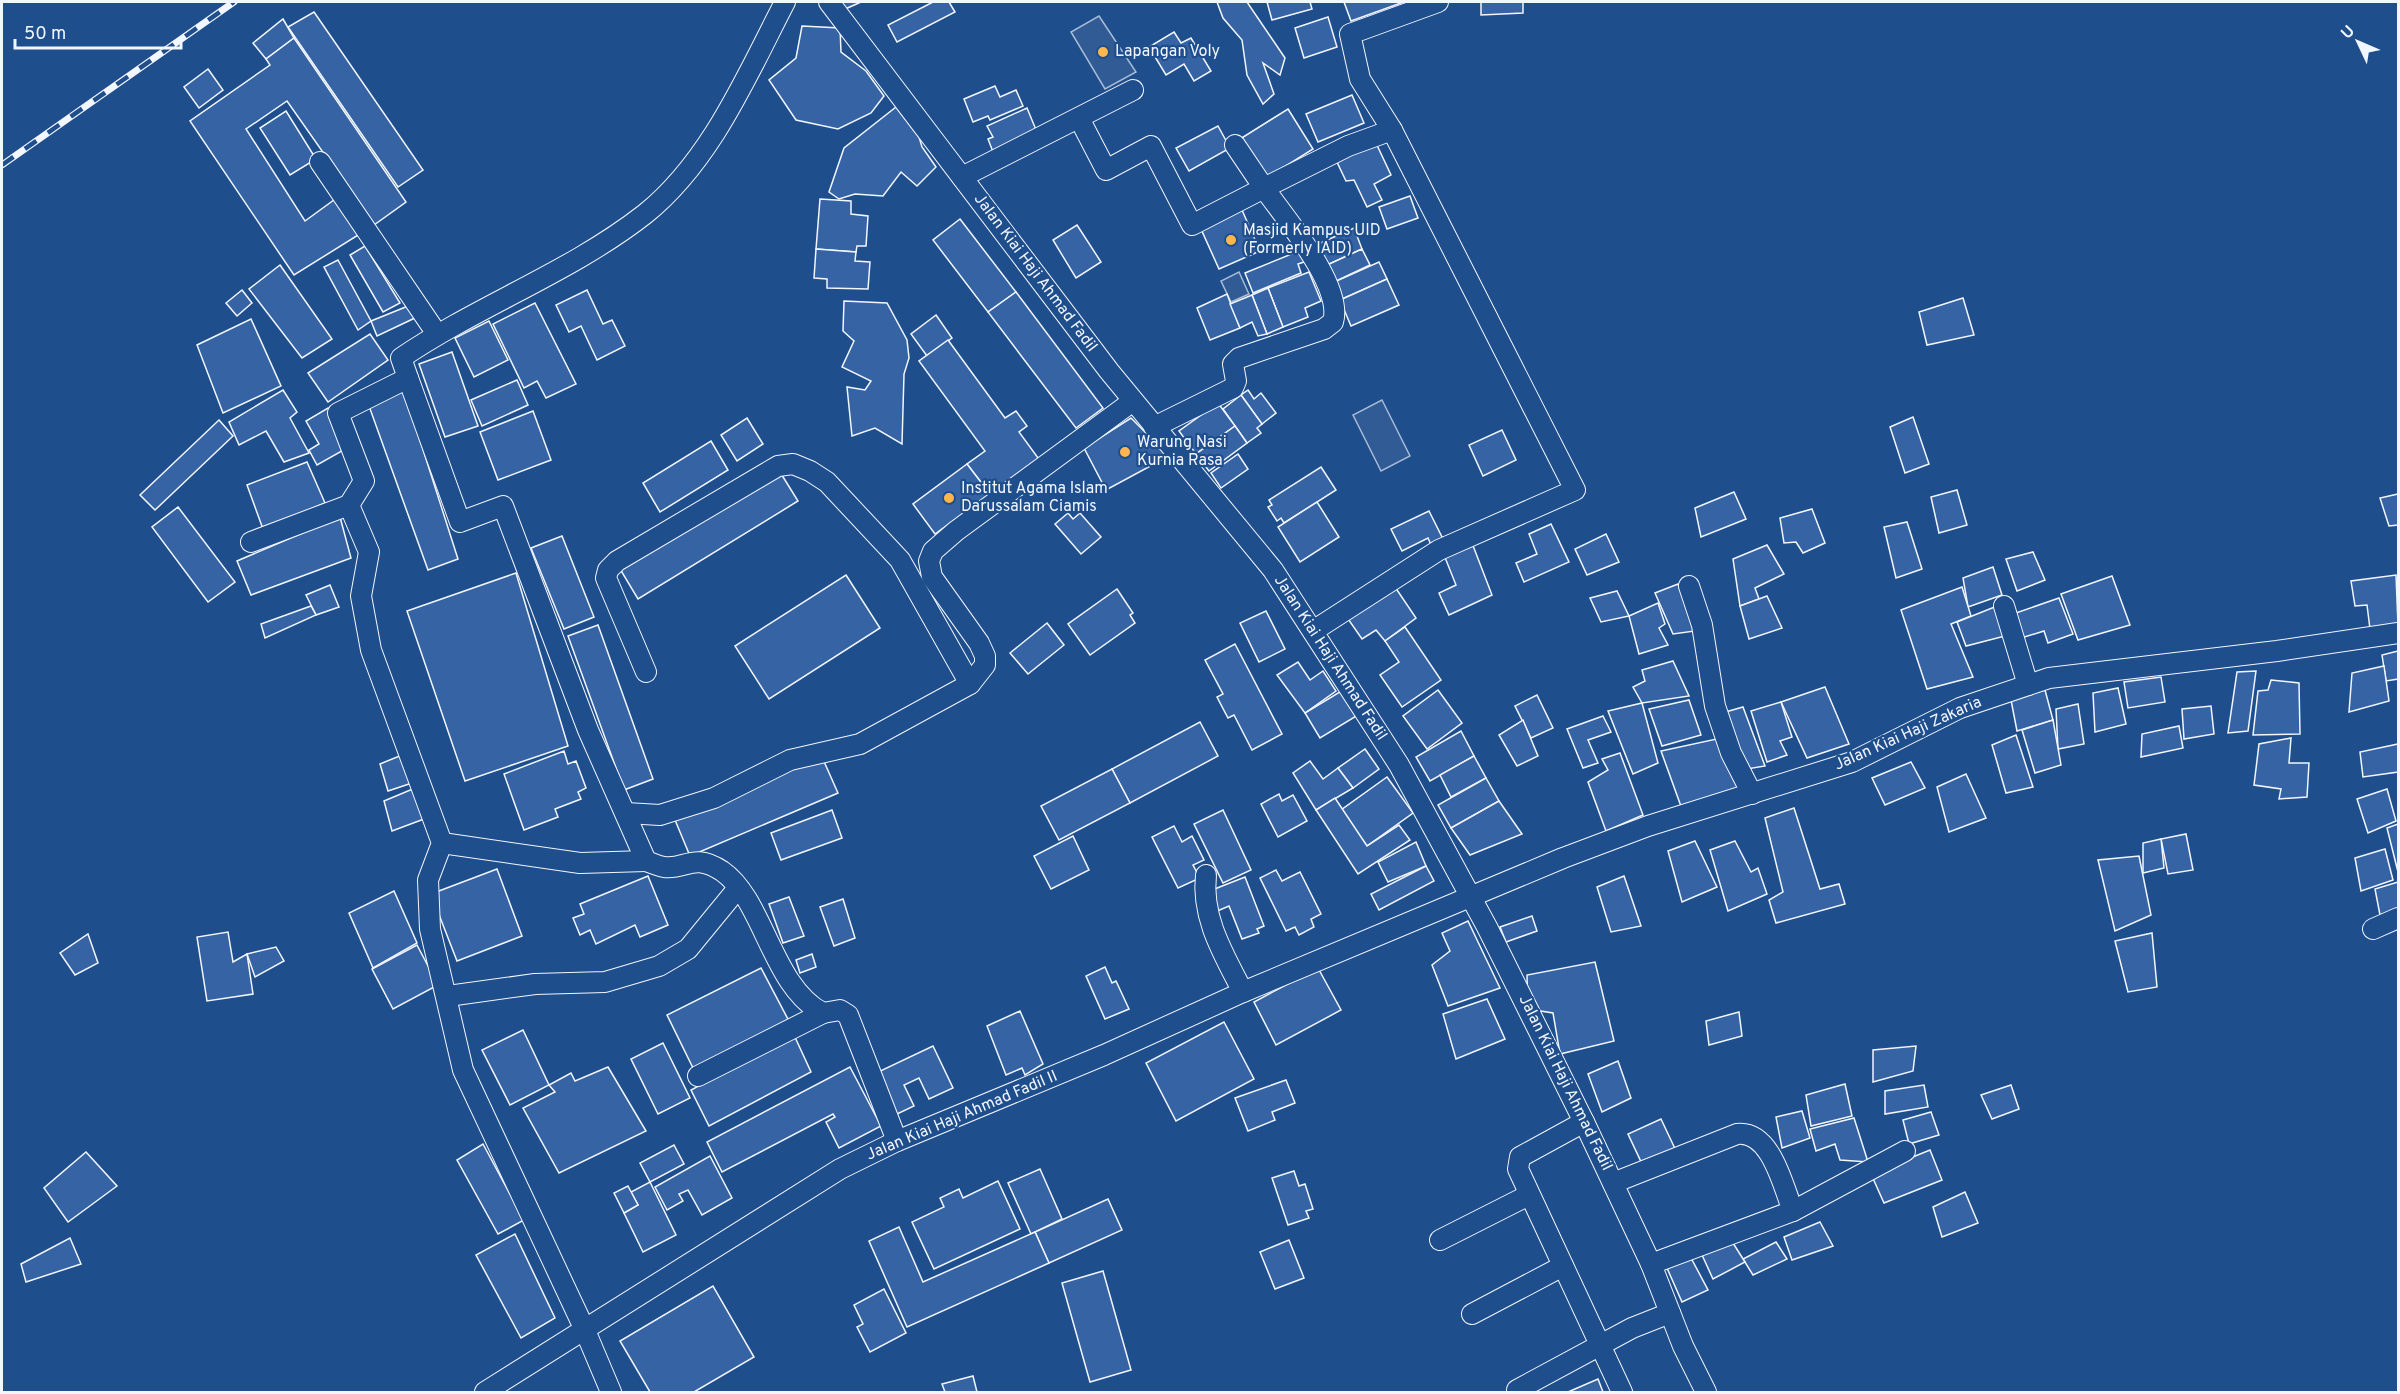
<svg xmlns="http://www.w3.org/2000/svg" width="2400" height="1394" viewBox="0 0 2400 1394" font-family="Overpass,sans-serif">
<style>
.built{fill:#305b95;stroke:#a8bbd7;stroke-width:1.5}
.building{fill:#3563a3;stroke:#f2f6ff;stroke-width:1.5}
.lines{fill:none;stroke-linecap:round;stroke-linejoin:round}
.street-casing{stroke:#f2f6ff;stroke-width:22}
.street{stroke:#1f4e8c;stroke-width:20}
.rail-casing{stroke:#f2f6ff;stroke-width:7}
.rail{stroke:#1f4e8c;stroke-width:4.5;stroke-dasharray:14;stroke-linecap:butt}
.poi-dot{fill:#ffb74d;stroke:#1f4e8c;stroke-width:2}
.labels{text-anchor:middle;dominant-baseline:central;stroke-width:4.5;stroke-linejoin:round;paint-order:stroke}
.poi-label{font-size:16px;fill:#f2f6ff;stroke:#1f4e8c;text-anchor:start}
.street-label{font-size:16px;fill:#f2f6ff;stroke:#1f4e8c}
</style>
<rect width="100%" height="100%" fill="#1f4e8c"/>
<g class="built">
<polygon points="1099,16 1136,72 1105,89 1071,32"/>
<polygon points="1239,272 1249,294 1231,302 1221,281"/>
<polygon points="1382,400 1410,456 1381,471 1353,415"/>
</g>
<g class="building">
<polygon points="838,2 861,2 843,10"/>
<polygon points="933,2 949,2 955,12 897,42 888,25"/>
<polygon points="1217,2 1247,2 1285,58 1280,75 1263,63 1274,94 1263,104 1247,75 1242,40 1223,18"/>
<polygon points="1267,2 1310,2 1312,9 1272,20"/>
<polygon points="1344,2 1400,2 1401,3 1351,21"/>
<polygon points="1481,2 1523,2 1523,13 1481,15"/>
<polygon points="314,12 423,170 398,187 288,27"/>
<polygon points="1328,17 1337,47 1304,58 1295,28"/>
<polygon points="283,19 294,38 266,59 253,43"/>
<polygon points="802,26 840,28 841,52 866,71 884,96 871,113 838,129 796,120 769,80 796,58"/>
<polygon points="1174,32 1181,43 1191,38 1211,71 1194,81 1184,64 1166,75 1149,47"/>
<polygon points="294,38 406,202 374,225 287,101 246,129 305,221 338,197 363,232 294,275 190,121 270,65 266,59"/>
<polygon points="208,69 223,90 199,108 184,87"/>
<polygon points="995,86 1000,97 1016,90 1023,106 990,120 988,116 973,122 964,99"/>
<polygon points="1352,95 1364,123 1318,142 1306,114"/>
<polygon points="896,107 919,137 922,147 936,167 917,186 901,172 883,196 855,194 839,199 829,192 844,148"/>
<polygon points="1027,108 1039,137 995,157 988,139 993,137 987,126"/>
<polygon points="1288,109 1313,149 1265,179 1240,139"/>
<polygon points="286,111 316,159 290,175 260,128"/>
<polygon points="1218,126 1230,148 1189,171 1176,148"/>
<polygon points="1375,141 1391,175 1374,184 1382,200 1367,207 1354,180 1346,181 1336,160"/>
<polygon points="1410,196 1418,218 1387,229 1379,207"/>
<polygon points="820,199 851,201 851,214 868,216 866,246 857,246 856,252 816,249"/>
<polygon points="1242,210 1260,251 1219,269 1201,229"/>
<polygon points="960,219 1016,292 988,312 933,240"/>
<polygon points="1077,225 1101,262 1076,278 1053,240"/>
<polygon points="1354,228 1362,249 1325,266 1316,245"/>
<polygon points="365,246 400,303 383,312 350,255"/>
<polygon points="816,249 856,252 855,261 870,262 868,289 827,288 827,279 814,278"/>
<polygon points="1362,249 1370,265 1332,283 1325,266"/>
<polygon points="1299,251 1304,262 1298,264 1301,273 1253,293 1245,273"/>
<polygon points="338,260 371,321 358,330 324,267"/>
<polygon points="1379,262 1387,279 1340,300 1332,283"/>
<polygon points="280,265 332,339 302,358 249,289"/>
<polygon points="1309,272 1321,301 1305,308 1308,317 1283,327 1268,288"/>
<polygon points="1387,279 1399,305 1351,326 1340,300"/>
<polygon points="1268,288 1283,327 1267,334 1252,295"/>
<polygon points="242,290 252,303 237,316 226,303"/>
<polygon points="587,290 603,324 612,320 625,346 597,360 581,326 569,332 556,305"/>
<polygon points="1016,292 1103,408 1076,428 988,312"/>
<polygon points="1227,294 1240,328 1210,340 1197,308"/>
<polygon points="1252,295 1267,334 1258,336 1252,322 1240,328 1230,304"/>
<polygon points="1963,298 1974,335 1927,345 1919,312"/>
<polygon points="844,301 887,303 907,340 909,358 904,374 902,444 875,428 852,436 847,387 865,390 871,381 842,367 854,341 843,331"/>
<polygon points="535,303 576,384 546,398 537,381 524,388 493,324"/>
<polygon points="413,304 417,317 377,336 371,321"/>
<polygon points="936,315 952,338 927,356 911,334"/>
<polygon points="251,319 281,386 223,413 197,345"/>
<polygon points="489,321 508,360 474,377 455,338"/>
<polygon points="370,334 388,360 328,402 308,373"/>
<polygon points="948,340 1005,418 1016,411 1027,426 1019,432 1041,462 990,494 967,464 985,451 919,361"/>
<polygon points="452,352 478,426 445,437 419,364"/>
<polygon points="517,380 528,405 482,426 471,400"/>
<polygon points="283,390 297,412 290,418 309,453 284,462 266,431 239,445 229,422"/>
<polygon points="404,390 458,559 428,570 369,406"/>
<polygon points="1248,390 1254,399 1261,393 1276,413 1262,424 1241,395"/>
<polygon points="1241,395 1262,424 1257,428 1261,433 1247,443 1223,409"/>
<polygon points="1218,403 1235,426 1196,454 1179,431"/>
<polygon points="328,408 349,447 317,465 309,450 319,444 306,421"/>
<polygon points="533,411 551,460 498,480 480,432"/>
<polygon points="1913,417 1929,464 1905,473 1890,427"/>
<polygon points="747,418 763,444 737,461 721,435"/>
<polygon points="1131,418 1169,456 1106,490 1084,448"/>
<polygon points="219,420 233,436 155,510 140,495"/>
<polygon points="1235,426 1247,443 1209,471 1196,454"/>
<polygon points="1502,430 1516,460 1483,476 1469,445"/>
<polygon points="711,441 728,470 660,512 643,483"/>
<polygon points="1238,454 1248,469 1221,488 1211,473"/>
<polygon points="307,462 325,503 263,529 247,485"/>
<polygon points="967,464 990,494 935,534 913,504"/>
<polygon points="1321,467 1336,490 1284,523 1281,518 1277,521 1268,507 1272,505 1269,500"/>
<polygon points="780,472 798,501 638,599 620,569"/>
<polygon points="1957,490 1967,525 1939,533 1931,497"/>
<polygon points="1734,492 1746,519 1701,537 1695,508"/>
<polygon points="2398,494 2398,525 2389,526 2380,498"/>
<polygon points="1317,502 1339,537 1300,562 1278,527"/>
<polygon points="178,507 235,582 208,602 152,527"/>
<polygon points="1812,509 1825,543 1803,553 1796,542 1784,543 1780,518"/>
<polygon points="1429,511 1444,541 1432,547 1428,538 1402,551 1391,529"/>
<polygon points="1068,513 1073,519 1080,513 1101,537 1081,554 1055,524"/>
<polygon points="340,517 351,558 251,595 237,561"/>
<polygon points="1907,522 1922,569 1896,578 1884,527"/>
<polygon points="1551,524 1569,562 1524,582 1516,563 1537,554 1529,534"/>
<polygon points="1606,534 1619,562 1587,575 1575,549"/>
<polygon points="562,536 594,617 564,629 531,548"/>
<polygon points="1472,543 1492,595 1449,615 1439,593 1456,585 1444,555"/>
<polygon points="1767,545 1784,574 1755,588 1759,599 1740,606 1733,559"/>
<polygon points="2033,552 2045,580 2017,591 2006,559"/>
<polygon points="1993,567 2002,595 1968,607 1963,578"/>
<polygon points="516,573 568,746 465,781 407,611"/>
<polygon points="846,575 880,628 769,699 735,646"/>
<polygon points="2396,575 2398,625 2370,629 2367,605 2355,606 2351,581"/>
<polygon points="2112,576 2130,625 2078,640 2061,594"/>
<polygon points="1393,584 1416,618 1385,641 1376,630 1362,639 1346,616"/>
<polygon points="1678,584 1695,631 1673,634 1655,593"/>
<polygon points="330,585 339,607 316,615 306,595"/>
<polygon points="1962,587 1971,616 1951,624 1973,677 1927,689 1901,610"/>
<polygon points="1117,589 1133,613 1130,615 1135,623 1090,655 1068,624"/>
<polygon points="1617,591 1629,616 1601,622 1590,598"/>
<polygon points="1767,596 1782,628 1749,639 1740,606"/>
<polygon points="2059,598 2073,634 2048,643 2044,631 2018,639 2013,614"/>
<polygon points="1658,603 1665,624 1659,628 1668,645 1639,654 1629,616"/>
<polygon points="311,606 316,615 265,638 261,624"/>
<polygon points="1997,606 2005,636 1966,646 1957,622"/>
<polygon points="1266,611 1285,649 1259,662 1240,623"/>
<polygon points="1047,623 1064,645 1028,674 1010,653"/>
<polygon points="598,625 653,779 624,790 568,636"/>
<polygon points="1405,627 1441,680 1402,707 1380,675 1399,662 1385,641"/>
<polygon points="1235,644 1282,734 1252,750 1234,715 1228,718 1217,697 1223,694 1205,660"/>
<polygon points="2398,651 2398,679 2386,681 2382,655"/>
<polygon points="1673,661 1689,696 1642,703 1633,687 1645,681 1642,670"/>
<polygon points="1298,662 1310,680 1323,671 1336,691 1305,713 1277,675"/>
<polygon points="2384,666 2389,701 2349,712 2352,673"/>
<polygon points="2256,671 2248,731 2228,733 2237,672"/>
<polygon points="2161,677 2165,702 2128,708 2124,682"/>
<polygon points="2271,680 2299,683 2300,734 2253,735 2258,691 2268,690"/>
<polygon points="1825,687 1849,744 1807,758 1781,702"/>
<polygon points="2118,688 2126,724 2095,732 2093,693"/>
<polygon points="1343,690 1358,715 1320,738 1305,713"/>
<polygon points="1438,690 1462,723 1427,749 1403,716"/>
<polygon points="2045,690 2053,720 2017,731 2011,700"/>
<polygon points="1537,695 1553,728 1531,738 1515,706"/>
<polygon points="1689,700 1701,735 1662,746 1649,709"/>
<polygon points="1781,702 1792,737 1780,741 1787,755 1767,762 1751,711"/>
<polygon points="1642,703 1658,763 1633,774 1608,711"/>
<polygon points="2078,704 2084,744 2058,749 2056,709"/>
<polygon points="2211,706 2214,734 2184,739 2182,709"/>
<polygon points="1743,707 1765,766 1741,770 1722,713"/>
<polygon points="1603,716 1611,732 1588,740 1598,763 1583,768 1567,729"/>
<polygon points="1523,720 1538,756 1517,766 1499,735"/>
<polygon points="2053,720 2061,765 2035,773 2022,730"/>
<polygon points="1200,722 1218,756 1130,803 1112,769"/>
<polygon points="2179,726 2183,748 2141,757 2142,734"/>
<polygon points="1461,731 1474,756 1430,781 1416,757"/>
<polygon points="2016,735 2033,787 2006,793 1992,745"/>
<polygon points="1721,738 1744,791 1682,809 1661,751"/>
<polygon points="2291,738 2289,763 2309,763 2307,797 2279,799 2281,789 2254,785 2259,744"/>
<polygon points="2398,744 2398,772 2363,777 2360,752"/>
<polygon points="1365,749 1379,769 1353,788 1338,768"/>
<polygon points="564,751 568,764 576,761 586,788 578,792 581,799 555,809 558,817 524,830 504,774"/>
<polygon points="1620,753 1643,815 1606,831 1588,782 1608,770 1602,759"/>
<polygon points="402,755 412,783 388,791 380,764"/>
<polygon points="1474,756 1486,778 1451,797 1440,775"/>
<polygon points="822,757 838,793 690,856 675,820"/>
<polygon points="1310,761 1323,779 1338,768 1353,788 1316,810 1293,773"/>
<polygon points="1911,762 1925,788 1885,805 1872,778"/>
<polygon points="1112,769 1130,803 1059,840 1041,806"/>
<polygon points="1966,774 1986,818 1949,832 1937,787"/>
<polygon points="1387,777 1413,813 1367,846 1341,810"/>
<polygon points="1486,778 1499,801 1451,828 1438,805"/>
<polygon points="415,788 424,819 392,831 384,801"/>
<polygon points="2387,789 2396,821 2368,833 2357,799"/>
<polygon points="1279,794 1282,801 1293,795 1307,821 1278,837 1261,804"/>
<polygon points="1335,798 1367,846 1399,825 1410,840 1358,874 1316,810"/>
<polygon points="1499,801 1522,834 1470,855 1451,828"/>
<polygon points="1794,808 1820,889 1839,884 1845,904 1776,923 1769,900 1783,892 1765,818"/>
<polygon points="832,810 842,838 781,860 771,833"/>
<polygon points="1223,810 1251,870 1223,883 1194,824"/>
<polygon points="2398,824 2398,872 2387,828"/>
<polygon points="1174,826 1182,842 1192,836 1204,860 1193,865 1200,878 1178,888 1152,837"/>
<polygon points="2186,834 2193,870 2168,874 2161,839"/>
<polygon points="1073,836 1089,870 1051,889 1034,856"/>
<polygon points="2161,839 2164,868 2143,873 2143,843"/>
<polygon points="1695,841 1717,887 1682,902 1668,851"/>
<polygon points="1735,841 1751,872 1758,868 1767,894 1728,911 1710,850"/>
<polygon points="1416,842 1426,866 1388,882 1378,862"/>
<polygon points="2385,849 2393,880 2361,891 2355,858"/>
<polygon points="2139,856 2151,915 2115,931 2098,860"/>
<polygon points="1426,866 1434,881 1379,910 1371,894"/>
<polygon points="497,869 522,936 457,961 431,894"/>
<polygon points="1276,870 1282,881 1300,872 1321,914 1311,919 1314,927 1299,935 1295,927 1286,931 1260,878"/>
<polygon points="648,876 668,925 640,937 635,925 596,944 590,930 580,935 573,918 584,914 580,904"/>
<polygon points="1624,876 1641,926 1611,932 1597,887"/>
<polygon points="1245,877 1264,926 1257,929 1259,933 1242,939 1229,906 1215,912 1207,892"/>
<polygon points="2398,882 2398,911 2380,915 2375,889"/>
<polygon points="394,891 417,943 373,968 349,913"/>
<polygon points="789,897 804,936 783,943 769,904"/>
<polygon points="843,899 855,938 834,946 820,907"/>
<polygon points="1532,916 1537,931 1506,942 1500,927"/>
<polygon points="1468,921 1500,988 1448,1006 1432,965 1450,951 1442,933"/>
<polygon points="228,932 233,962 247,954 253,994 207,1001 197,937"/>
<polygon points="2152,933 2157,987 2128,992 2115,941"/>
<polygon points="88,934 98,963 75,975 60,953"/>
<polygon points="417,945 438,985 393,1009 372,969"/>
<polygon points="276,947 284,961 255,977 247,954"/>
<polygon points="812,954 816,967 800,973 796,960"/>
<polygon points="1595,962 1614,1041 1560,1054 1553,1013 1528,1009 1527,975"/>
<polygon points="1105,967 1112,983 1116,981 1129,1009 1105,1019 1086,976"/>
<polygon points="761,968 790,1023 695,1072 667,1015"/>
<polygon points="1318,968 1341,1010 1276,1045 1254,1002"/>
<polygon points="1487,999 1505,1039 1456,1059 1443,1014"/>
<polygon points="1020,1011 1043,1064 1025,1075 1022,1068 1006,1075 987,1026"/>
<polygon points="1739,1012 1742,1036 1709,1045 1706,1021"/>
<polygon points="1224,1022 1254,1079 1176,1121 1146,1063"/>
<polygon points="523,1030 549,1085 510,1105 482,1050"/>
<polygon points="794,1035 811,1072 709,1126 691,1090"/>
<polygon points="663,1043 690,1098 658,1114 631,1059"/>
<polygon points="933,1046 953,1088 929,1099 919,1078 904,1085 914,1106 895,1115 876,1073"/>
<polygon points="1916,1046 1913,1071 1873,1082 1873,1050"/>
<polygon points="1618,1061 1631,1098 1602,1112 1588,1074"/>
<polygon points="608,1067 646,1131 559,1173 523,1108 555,1092 549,1085 571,1073 575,1081"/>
<polygon points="850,1067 881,1126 839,1148 826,1122 835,1117 833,1114 722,1172 707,1142"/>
<polygon points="1286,1080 1295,1103 1272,1112 1275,1120 1248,1131 1235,1098"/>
<polygon points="1845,1084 1852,1116 1811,1126 1806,1095"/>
<polygon points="1924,1085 1928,1107 1885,1114 1885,1091"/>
<polygon points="2011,1085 2019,1109 1992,1119 1981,1095"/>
<polygon points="1802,1111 1810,1138 1782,1148 1776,1117"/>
<polygon points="1931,1112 1939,1135 1909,1144 1903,1120"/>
<polygon points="1854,1118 1868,1162 1840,1160 1835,1144 1816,1151 1810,1129"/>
<polygon points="1661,1119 1678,1155 1644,1168 1628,1134"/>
<polygon points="483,1144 524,1220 498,1234 457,1160"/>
<polygon points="674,1145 684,1164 650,1182 640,1163"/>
<polygon points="1930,1150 1942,1180 1884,1203 1871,1174"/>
<polygon points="86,1152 117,1186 68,1222 44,1188"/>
<polygon points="710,1156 732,1198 702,1215 688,1190 679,1194 683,1201 667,1210 655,1187"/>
<polygon points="1040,1169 1062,1219 1031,1234 1008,1183"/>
<polygon points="1294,1171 1299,1186 1305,1184 1313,1209 1306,1211 1309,1218 1288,1225 1272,1178"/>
<polygon points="998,1181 1020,1229 934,1269 912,1222 944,1207 940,1198 959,1189 963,1198"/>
<polygon points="650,1182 676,1235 643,1252 624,1213 638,1205 631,1192"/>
<polygon points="628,1186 638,1205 624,1213 614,1193"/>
<polygon points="1965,1192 1978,1223 1942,1237 1933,1207"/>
<polygon points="1108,1199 1122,1230 1049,1263 1035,1232"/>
<polygon points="1820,1222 1833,1246 1792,1260 1784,1237"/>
<polygon points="899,1227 923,1282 1035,1232 1049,1263 907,1327 869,1241"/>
<polygon points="515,1234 555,1318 521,1338 476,1255"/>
<polygon points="70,1238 81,1264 26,1282 21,1264"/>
<polygon points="1289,1240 1304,1278 1275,1289 1260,1252"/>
<polygon points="1776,1242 1787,1259 1753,1275 1743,1259"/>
<polygon points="1733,1243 1745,1262 1713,1279 1702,1255"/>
<polygon points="1690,1256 1708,1290 1682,1302 1667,1268"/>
<polygon points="1103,1271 1131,1370 1090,1382 1062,1283"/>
<polygon points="713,1286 754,1357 694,1392 650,1392 620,1341"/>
<polygon points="884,1289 906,1333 870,1352 857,1327 863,1324 854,1305"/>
<polygon points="973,1376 977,1392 945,1392 942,1384"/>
<polygon points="1598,1379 1603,1392 1568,1392"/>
</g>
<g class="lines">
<g class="street-casing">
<g id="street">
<polyline points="829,2 1109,371 1273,570 1399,765 1487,927 1584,1122 1651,1264 1683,1346 1706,1392"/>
<polyline points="1079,118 1106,170 1151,146 1192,225 1264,188 1235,145"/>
<polyline points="320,162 437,334"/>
<polyline points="962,177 1133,90"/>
<path d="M408 378 460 522 503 506 588 730 646 861C652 863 658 866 664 867 686 870 693 852 722 871 764 900 772 987 823 1013L840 1010 848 1015 897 1141"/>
<path d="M1154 427 1233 388 1236 381 1233 364 1239 358 1324 329 1333 322C1344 286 1284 217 1264 188L1348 146 1392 130"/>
<polyline points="349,505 369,552 361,596 371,650 442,843 428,880 430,929 463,1070 584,1328 611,1392"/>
<path d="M251 542 349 505 364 481 338 413 408 378 401 358C479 305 571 272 645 214 711 161 747 75 785 2"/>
<polyline points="1689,586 1702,625 1715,706 1731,753 1752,794"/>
<polyline points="2004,606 2028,685"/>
<polyline points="1313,631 1439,550 1575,490 1392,130 1360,79 1350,34 1438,2"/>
<polyline points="646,672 606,578 608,570 617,561 778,466 793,464 810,471 827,482 900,560 970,684"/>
<polyline points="626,813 660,815 714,798 790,760 860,744 970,684 985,665 985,656 979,643 932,577 929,561 933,551 956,531 1133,401"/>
<polyline points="442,843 580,863 646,861"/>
<path d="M1206 875C1201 918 1224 955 1243 992"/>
<polyline points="2373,929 2398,918"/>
<polyline points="448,996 535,984 605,982 659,966 688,949 738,888"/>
<polyline points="698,1076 823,1013"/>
<polyline points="1584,1122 1520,1157 1518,1169 1622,1392"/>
<path d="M1613 1183 1737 1134C1771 1130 1783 1186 1793 1211L1651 1264"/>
<polyline points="1793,1211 1905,1151"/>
<polyline points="1440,1240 1529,1195"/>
<polyline points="1472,1314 1563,1266"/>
<polyline points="1517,1390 1632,1328 1670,1313"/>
<polyline points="485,1392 840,1169 897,1141 1104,1055 1243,992 1563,858 1648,826 1852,762 1960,708 2049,678 2277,651 2398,633"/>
</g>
</g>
<use href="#street" class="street"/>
<g class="rail-casing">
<polyline id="rail" points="2,165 234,2"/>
</g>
<use href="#rail" class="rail"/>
</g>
<g class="poi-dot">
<circle cx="1103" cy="52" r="6"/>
<circle cx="1231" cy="240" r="6"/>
<circle cx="1125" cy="452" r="6"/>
<circle cx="949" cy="498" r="6"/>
</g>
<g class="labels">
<g class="poi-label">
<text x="1115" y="52">Lapangan Voly</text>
<text x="1243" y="231">Masjid Kampus UID<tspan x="1243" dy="18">(Formerly IAID)</tspan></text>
<text x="1137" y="443">Warung Nasi<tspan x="1137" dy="18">Kurnia Rasa</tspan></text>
<text x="961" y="489">Institut Agama Islam<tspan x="961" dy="18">Darussalam Ciamis</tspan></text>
</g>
<g class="street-label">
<text transform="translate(1035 273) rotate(53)">Jalan Kiai Haji Ahmad Fadil</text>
<text transform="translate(1330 658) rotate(57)">Jalan Kiai Haji Ahmad Fadil</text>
<text transform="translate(1908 734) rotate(-24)">Jalan Kiai Haji Zakaria</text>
<text transform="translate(1565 1083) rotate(64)">Jalan Kiai Haji Ahmad Fadil</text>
<text transform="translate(962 1116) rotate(-23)">Jalan Kiai Haji Ahmad Fadil II</text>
</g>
</g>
<rect width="2400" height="1394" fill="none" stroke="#f2f6ff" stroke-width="6"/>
<g transform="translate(2358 42) rotate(314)" stroke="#1f4e8c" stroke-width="4.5" paint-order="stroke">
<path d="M0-4.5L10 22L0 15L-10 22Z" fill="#f2f6ff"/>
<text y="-9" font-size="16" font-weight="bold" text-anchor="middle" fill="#f2f6ff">U</text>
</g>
<path d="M15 39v9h166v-9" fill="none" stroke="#f2f6ff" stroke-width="3"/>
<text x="24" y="39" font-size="18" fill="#f2f6ff" stroke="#1f4e8c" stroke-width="4.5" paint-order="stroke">50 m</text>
</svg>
